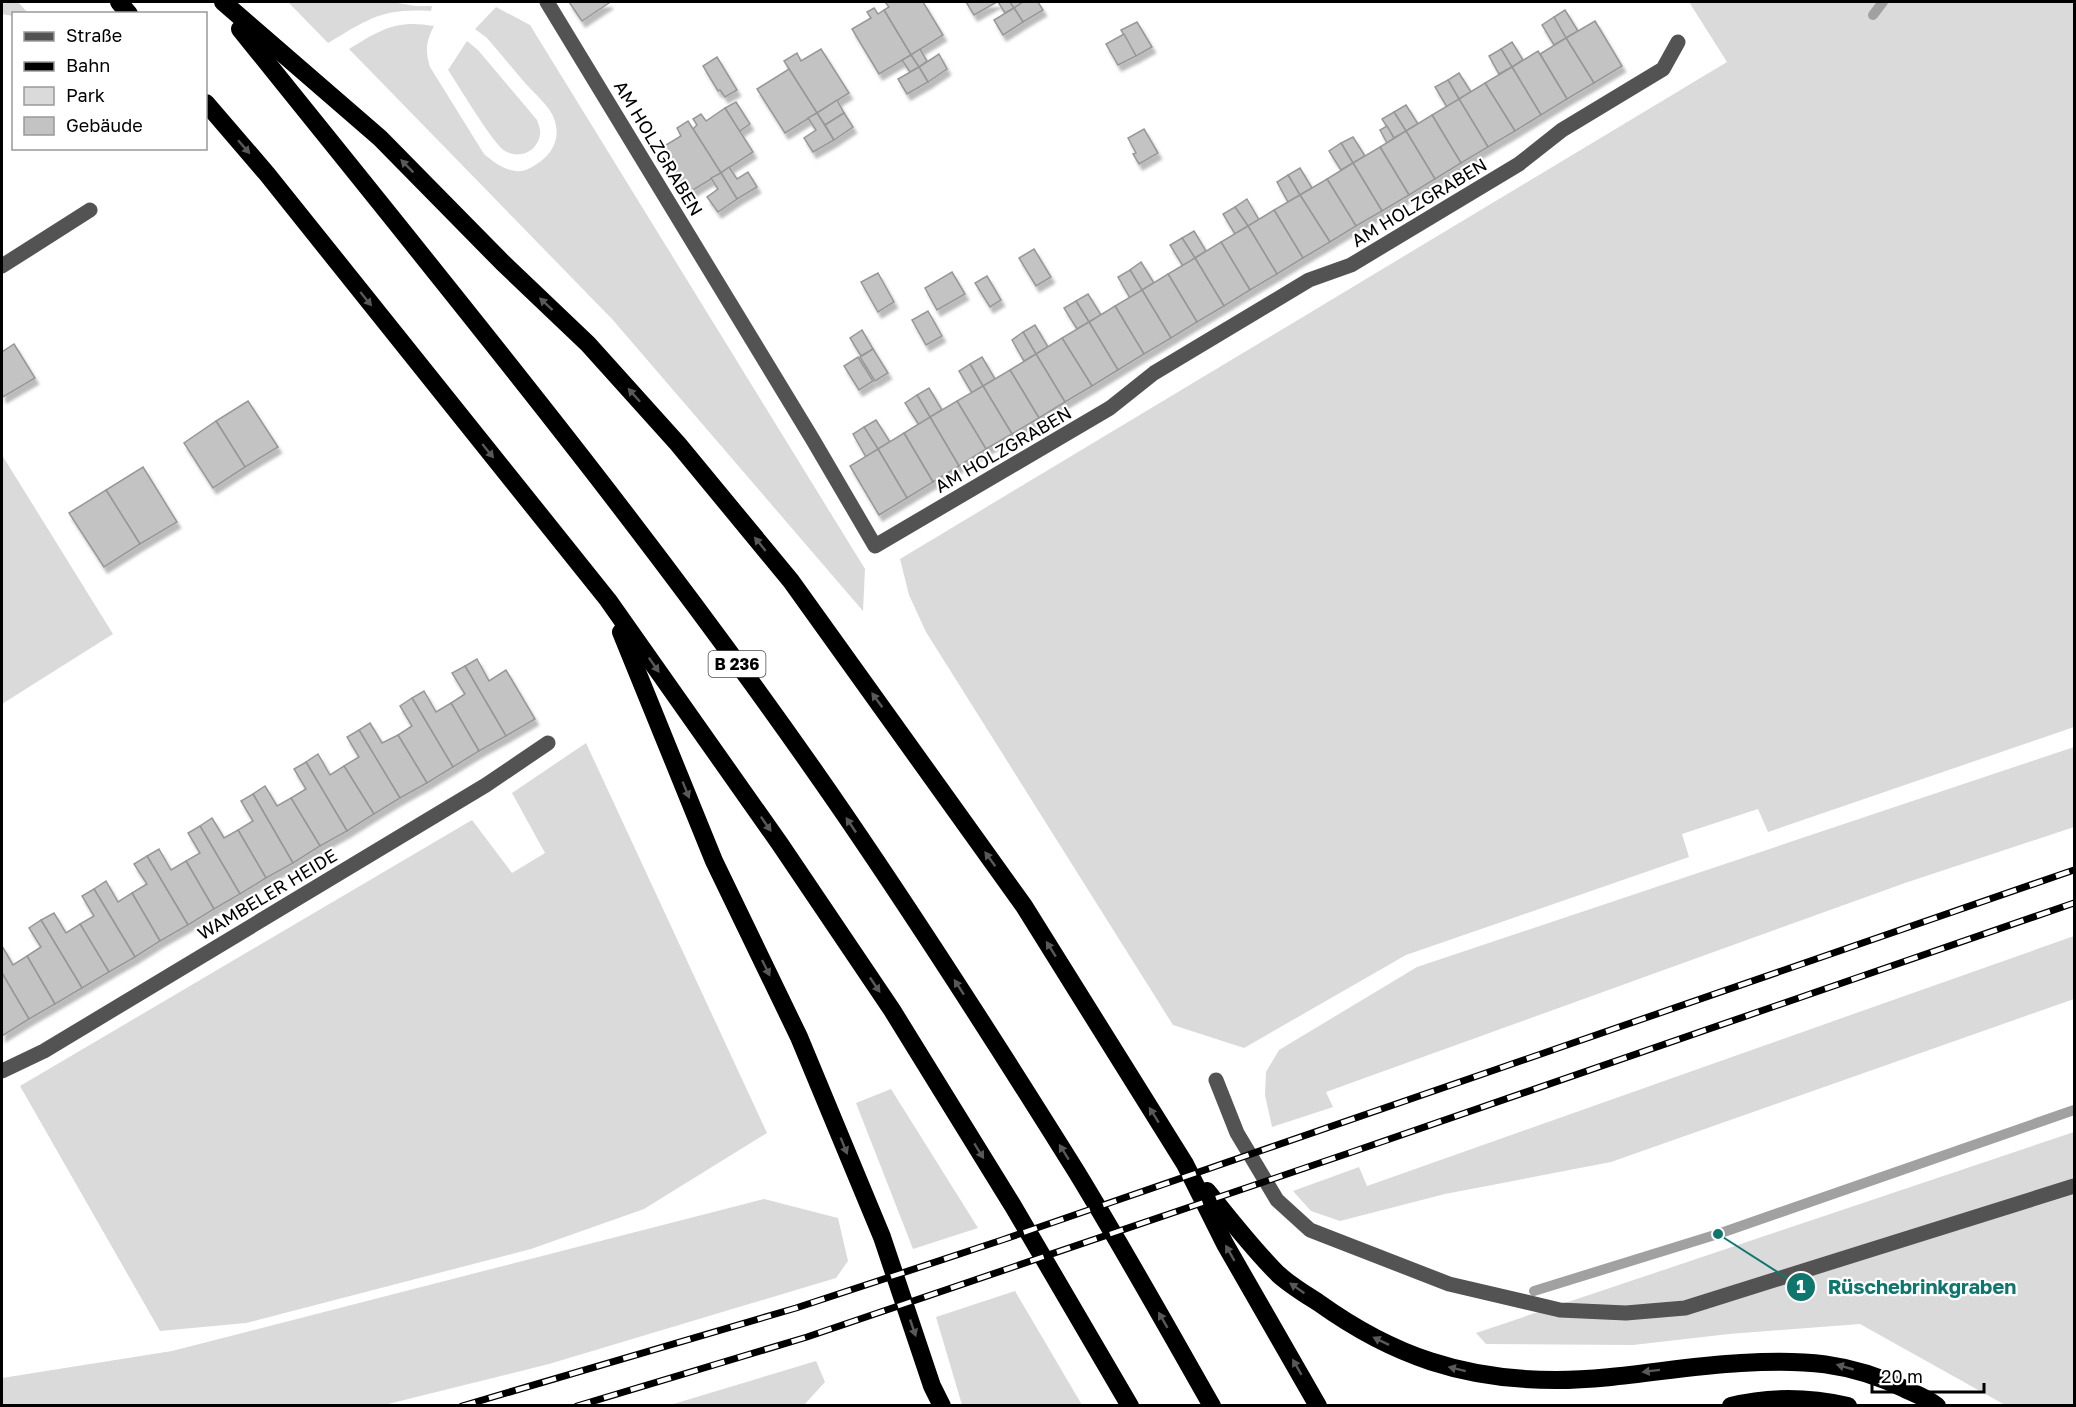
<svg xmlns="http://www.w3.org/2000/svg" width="2076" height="1407" viewBox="0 0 2076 1407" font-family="'Golos Text',sans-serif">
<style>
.green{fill:#dadada}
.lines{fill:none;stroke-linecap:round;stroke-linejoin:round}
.stream{stroke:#a1a1a1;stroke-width:10}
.building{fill:#c3c3c3;stroke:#979797;stroke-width:1.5;filter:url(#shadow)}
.minor{stroke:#535353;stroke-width:15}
.highway{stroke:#000;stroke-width:18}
.rail-casing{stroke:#000;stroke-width:7}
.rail{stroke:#fff;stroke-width:4.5;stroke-dasharray:14;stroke-linecap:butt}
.oneway{fill:#595959}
.labels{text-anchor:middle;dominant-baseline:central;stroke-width:4.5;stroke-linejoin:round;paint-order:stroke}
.shield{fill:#fff;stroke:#4c4c4c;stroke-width:1.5}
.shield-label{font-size:16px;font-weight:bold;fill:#000}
.street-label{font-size:18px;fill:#000;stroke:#fff}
.leader{fill:none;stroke:#0f766e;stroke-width:2}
.callout-dot{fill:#0f766e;stroke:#fff;stroke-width:2}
.mark-label{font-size:18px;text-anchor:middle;font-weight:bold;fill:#fff}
.callout-label{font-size:20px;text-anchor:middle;font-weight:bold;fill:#0f766e;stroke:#fff;stroke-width:4.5;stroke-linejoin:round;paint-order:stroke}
</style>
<defs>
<filter id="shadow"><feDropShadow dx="3.5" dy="6" stdDeviation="1.5" flood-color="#0004"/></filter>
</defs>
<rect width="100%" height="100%" fill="#fff"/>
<g class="green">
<polygon points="2,2 18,2 28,13 14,14 13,16 2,14"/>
<path d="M288 2H392L415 6H432L431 11C381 8 369 19 328 43Z"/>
<polygon points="1689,2 2074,2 2074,727 1768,832 1758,809 1682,834 1689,857 1406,955 1244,1048 1173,1025 926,632 909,595 900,559 1727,62"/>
<path d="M496 7 530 25 865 569 863 611 612 319 349 49C380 30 396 19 434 26 426 41 425 51 430 67L484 154C497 165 514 177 530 168 551 158 563 139 553 116 548 105 535 94 526 84 513 69 500 53 487 38L475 29Z"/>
<path d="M467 41 478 50 537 120C541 130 542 137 535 146 528 155 515 157 505 151 493 144 459 86 448 70Z"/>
<polygon points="2,455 113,634 2,704"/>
<polygon points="586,743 767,1133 644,1209 531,1249 246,1323 160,1331 20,1086 472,820 512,873 545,853 512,793"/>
<polygon points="2074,747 2074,827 1905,883 1326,1092 1333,1107 1272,1127 1265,1095 1266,1072 1279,1050 1417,967"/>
<polygon points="2074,936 2074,999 1611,1162 1445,1194 1340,1221 1311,1211 1293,1191 1359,1167 1367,1186"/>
<polygon points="891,1089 978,1228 913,1249 856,1103"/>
<polygon points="2074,1132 2074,1405 2005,1405 1860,1324 1729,1334 1633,1345 1486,1344 1476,1333"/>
<polygon points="764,1199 838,1218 848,1261 836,1278 549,1364 384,1405 2,1405 2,1378 172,1351"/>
<polygon points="1015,1291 1082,1405 962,1405 936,1317"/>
<polygon points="816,1361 825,1382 804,1405 670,1405"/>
</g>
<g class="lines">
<g class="stream">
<polyline points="1873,15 1883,2"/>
<polyline points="1534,1291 1718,1234 2074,1110"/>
</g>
</g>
<g class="building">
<polygon points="569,2 608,2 609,3 582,21"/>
<polygon points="885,2 923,2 943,35 911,55 884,10 889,7"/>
<polygon points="966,2 997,2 974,15"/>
<polygon points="998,2 1010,2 1014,8 1005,13"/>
<polygon points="1010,2 1023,2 1014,8"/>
<polygon points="1023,2 1038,2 1043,10 1023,22 1014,8"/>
<polygon points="874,8 878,14 884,10 911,55 879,74 852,29 871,18 867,12"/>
<polygon points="1014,8 1023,22 1003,35 994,20"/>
<polygon points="1565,10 1578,31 1566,38 1554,17"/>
<polygon points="1554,17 1566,38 1554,45 1542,25"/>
<polygon points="1595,21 1622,66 1594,83 1566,38"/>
<polygon points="1137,22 1152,47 1136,56 1121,30"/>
<polygon points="1124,34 1136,56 1118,65 1106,44"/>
<polygon points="1566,38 1594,83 1567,99 1540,54"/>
<polygon points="1512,42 1523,60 1512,67 1501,49"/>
<polygon points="821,49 849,93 817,113 784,61 797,53 801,61"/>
<polygon points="920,49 927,61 919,67 911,55"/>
<polygon points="1501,49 1512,67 1499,74 1489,56"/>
<polygon points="1538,51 1567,99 1541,115 1512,67"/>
<polygon points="939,54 947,69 928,82 919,67"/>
<polygon points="911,55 919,67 910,72 902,60"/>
<polygon points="717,57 737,90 725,97 720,90 718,91 703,66"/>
<polygon points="919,67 928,82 907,94 898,79"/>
<polygon points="1512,67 1541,115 1515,131 1485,83"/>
<polygon points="789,69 817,113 785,133 757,89"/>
<polygon points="1459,73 1471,92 1459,99 1448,80"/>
<polygon points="1448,80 1459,99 1447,107 1435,87"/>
<polygon points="1485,83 1515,131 1488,147 1459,99"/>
<polygon points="1459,99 1488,147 1461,163 1432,115"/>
<polygon points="837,100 844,113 825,125 817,113"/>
<polygon points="736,102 750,124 740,131 740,133 725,108"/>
<polygon points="1406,105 1418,124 1406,131 1394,112"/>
<polygon points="725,108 753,152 721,173 693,129 697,125 693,119 701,114 706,121"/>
<polygon points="1394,112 1406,131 1394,138 1382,119"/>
<polygon points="817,113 834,140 813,152 804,138 816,130 808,118"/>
<polygon points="844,113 853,127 834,140 825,125"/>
<polygon points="1432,115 1461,163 1435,179 1406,131"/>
<polygon points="688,121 721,173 688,193 661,148 681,136 677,128"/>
<polygon points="1387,126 1394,138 1387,143 1380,130"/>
<polygon points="1144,129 1158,153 1139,164 1133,154 1136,153 1128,138"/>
<polygon points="1406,131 1435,179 1409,195 1380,147"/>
<polygon points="1353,137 1365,156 1353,163 1341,143"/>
<polygon points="1341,143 1353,163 1341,170 1329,151"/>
<polygon points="1380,147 1409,195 1382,211 1353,163"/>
<polygon points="1353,163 1382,211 1356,226 1327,179"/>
<polygon points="729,167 737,179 748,172 757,187 737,199 721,173"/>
<polygon points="1300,168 1312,188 1300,195 1288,175"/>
<polygon points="721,173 737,199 718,212 707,197 718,189 711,178"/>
<polygon points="1288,175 1300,195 1288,202 1277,182"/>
<polygon points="1327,179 1356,226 1330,242 1300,195"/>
<polygon points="1300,195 1330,242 1303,258 1274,210"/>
<polygon points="1247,199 1259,220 1248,226 1235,207"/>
<polygon points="1235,207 1248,226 1235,234 1223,214"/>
<polygon points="1274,210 1303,258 1277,274 1248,226"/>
<polygon points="1248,226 1277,274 1250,290 1221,242"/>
<polygon points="1194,231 1206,251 1195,258 1182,238"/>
<polygon points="1182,238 1195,258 1183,266 1170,245"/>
<polygon points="1221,242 1250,290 1224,306 1195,258"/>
<polygon points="1034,249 1051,277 1036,286 1019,258"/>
<polygon points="1195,258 1224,306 1197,322 1168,274"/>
<polygon points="1141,262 1154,283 1142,290 1130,270"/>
<polygon points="1130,270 1142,290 1130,298 1118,277"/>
<polygon points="952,272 965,294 937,310 925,288"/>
<polygon points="878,273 894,302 878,312 861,282"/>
<polygon points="1168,274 1197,322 1171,338 1142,290"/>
<polygon points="987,276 1001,300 990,307 975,283"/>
<polygon points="1142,290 1171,338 1144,354 1115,306"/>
<polygon points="1088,294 1101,315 1089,322 1076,301"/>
<polygon points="1076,301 1089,322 1077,329 1064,308"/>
<polygon points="1115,306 1144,354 1118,370 1089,322"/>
<polygon points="928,311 942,336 926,345 912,320"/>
<polygon points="1089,322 1118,370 1092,386 1062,338"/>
<polygon points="1035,325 1048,347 1036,354 1023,332"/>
<polygon points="862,330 873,349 861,356 850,338"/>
<polygon points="1023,332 1036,354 1024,361 1012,340"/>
<polygon points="1062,338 1092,386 1065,402 1036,354"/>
<polygon points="14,344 35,378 3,397 2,394 2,352"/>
<polygon points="873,349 888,373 875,381 860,357"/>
<polygon points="1036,354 1065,402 1039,418 1010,370"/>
<polygon points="858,357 873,381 859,390 844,366"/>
<polygon points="982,357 995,379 983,386 970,364"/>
<polygon points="970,364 983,386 972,393 959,371"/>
<polygon points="1010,370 1039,418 1012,434 983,386"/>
<polygon points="983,386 1012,434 986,449 957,401"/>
<polygon points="929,388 942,410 930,417 917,395"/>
<polygon points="917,395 930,417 919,425 905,403"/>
<polygon points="248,401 278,447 245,467 216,421"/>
<polygon points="957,401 986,449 959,466 930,417"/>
<polygon points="930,417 959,466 933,482 904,433"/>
<polygon points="876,420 890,442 878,449 864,427"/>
<polygon points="216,421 245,467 213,488 184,443"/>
<polygon points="864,427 878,449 866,457 853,434"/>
<polygon points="904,433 933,482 907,498 878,449"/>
<polygon points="878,449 907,498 879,515 850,466"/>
<polygon points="143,467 177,522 140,544 106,490"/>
<polygon points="106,490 140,544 104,567 69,513"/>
<polygon points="477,659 489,681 506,670 535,719 506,736 465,666"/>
<polygon points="465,666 506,736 479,751 451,703 465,694 452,673"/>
<polygon points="424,691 436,712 451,703 479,751 453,767 412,698"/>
<polygon points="412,698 453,767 427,783 398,735 412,726 400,706"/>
<polygon points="370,723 382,743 398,735 427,783 400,798 359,730"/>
<polygon points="359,730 400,798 374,814 344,766 359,757 347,737"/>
<polygon points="318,754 330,775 344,766 374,814 347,831 306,762"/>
<polygon points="306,762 347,831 320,846 291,798 306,789 294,769"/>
<polygon points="265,786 277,806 291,798 320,846 293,863 253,794"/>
<polygon points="253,794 293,863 266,878 238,830 253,821 241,801"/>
<polygon points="212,818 224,838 238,830 266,878 240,894 200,826"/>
<polygon points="200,826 240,894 214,909 186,861 200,853 188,833"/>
<polygon points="159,849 171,870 186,861 214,909 188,925 147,856"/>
<polygon points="147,856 188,925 160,941 132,893 147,884 134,864"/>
<polygon points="106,881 118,902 132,893 160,941 135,957 94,889"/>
<polygon points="94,889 135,957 109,972 80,924 94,916 82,896"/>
<polygon points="54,913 66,933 80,924 109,972 82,988 41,920"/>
<polygon points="41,920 82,988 55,1004 27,956 41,947 29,928"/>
<polygon points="2,946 13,965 27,956 55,1004 29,1019 2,973"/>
<polygon points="2,973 29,1019 2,1036"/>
</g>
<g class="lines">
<g class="minor">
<polyline points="547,2 813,440 875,546 1110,408 1154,373 1309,280 1351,265 1519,164 1562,130 1663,69 1678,42"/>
<polyline points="2,266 90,210"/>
<polyline points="2,1071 44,1051 486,785 548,743"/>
<polyline points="1216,1080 1237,1133 1277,1200 1310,1230 1449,1284 1560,1310 1626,1313 1685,1308 2074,1186"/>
</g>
<g class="highway">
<polyline points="119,2 129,14"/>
<polyline points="223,2 380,138 503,263 588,344 678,444 791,581 1024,906 1185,1164 1225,1244 1318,1406"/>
<path d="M240 29C447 287 658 542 845 815 925 932 1001 1051 1076 1171 1123 1248 1167 1327 1212 1406"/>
<polyline points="206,103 267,174 608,600 780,844 892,1010 1013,1206 1130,1406"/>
<polyline points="621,632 714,861 799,1037 882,1237 932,1386 942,1406"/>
<path d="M1207 1191C1230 1219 1252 1248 1278 1274 1290 1285 1305 1294 1319 1303 1393 1356 1464 1380 1556 1380 1618 1380 1680 1366 1741 1363 1802 1359 1850 1362 1905 1389 1916 1394 1927 1398 1937 1406"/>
<path d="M1731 1406C1771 1396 1808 1397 1848 1406"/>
</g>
<g class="rail-casing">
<g id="rail">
<polyline points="462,1406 796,1308 1002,1240 2074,870"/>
<polyline points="577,1406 807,1337 1352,1152 2074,903"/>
</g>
</g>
<use href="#rail" class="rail"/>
</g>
<defs><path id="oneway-solid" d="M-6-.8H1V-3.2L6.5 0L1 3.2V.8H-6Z" transform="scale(1.5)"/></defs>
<g class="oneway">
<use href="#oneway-solid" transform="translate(244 147) rotate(49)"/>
<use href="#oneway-solid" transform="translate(407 166) rotate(-135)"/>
<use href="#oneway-solid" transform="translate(366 299) rotate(51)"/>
<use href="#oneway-solid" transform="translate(546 304) rotate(-137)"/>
<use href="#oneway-solid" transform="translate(634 395) rotate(-132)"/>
<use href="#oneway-solid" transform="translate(488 451) rotate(51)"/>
<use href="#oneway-solid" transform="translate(760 544) rotate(-129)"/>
<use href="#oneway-solid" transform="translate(654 665) rotate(55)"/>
<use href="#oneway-solid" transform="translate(877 700) rotate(-126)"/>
<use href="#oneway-solid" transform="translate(686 790) rotate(68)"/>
<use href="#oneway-solid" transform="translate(766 824) rotate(55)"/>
<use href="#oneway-solid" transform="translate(851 825) rotate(-124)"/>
<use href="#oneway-solid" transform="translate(990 859) rotate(-126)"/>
<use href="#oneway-solid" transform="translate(1051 949) rotate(-122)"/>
<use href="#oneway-solid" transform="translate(766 968) rotate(64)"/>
<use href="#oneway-solid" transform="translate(875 985) rotate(56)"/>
<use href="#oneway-solid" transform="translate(959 987) rotate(-123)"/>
<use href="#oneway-solid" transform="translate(1154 1115) rotate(-122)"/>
<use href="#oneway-solid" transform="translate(844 1146) rotate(68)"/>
<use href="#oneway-solid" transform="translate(979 1151) rotate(58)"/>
<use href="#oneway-solid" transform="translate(1064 1152) rotate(-122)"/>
<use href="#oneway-solid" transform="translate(1230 1253) rotate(-120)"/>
<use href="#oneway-solid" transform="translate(1297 1288) rotate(-145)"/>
<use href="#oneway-solid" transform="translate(1163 1320) rotate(-120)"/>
<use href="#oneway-solid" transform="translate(913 1328) rotate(71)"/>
<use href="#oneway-solid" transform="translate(1381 1341) rotate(-154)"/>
<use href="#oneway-solid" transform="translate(1297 1367) rotate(-120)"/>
<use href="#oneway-solid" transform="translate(1845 1367) rotate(-164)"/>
<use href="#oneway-solid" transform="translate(1457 1369) rotate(-166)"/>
<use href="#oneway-solid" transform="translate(1651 1371) rotate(173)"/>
</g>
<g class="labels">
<rect class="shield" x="708.5" y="651" width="57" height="26" rx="4.5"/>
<g class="shield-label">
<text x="737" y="664">B 236</text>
</g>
<g class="street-label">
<text transform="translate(659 148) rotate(59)">AM HOLZGRABEN</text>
<text transform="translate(1419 202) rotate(-31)">AM HOLZGRABEN</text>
<text transform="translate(1003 449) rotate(-30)">AM HOLZGRABEN</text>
<text transform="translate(267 894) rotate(-31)">WAMBELER HEIDE</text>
</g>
</g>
<path class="leader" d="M1718 1234L1801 1287"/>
<g class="callout-dot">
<circle cx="1718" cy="1234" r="6"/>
<circle cx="1801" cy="1287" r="15"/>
</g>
<g class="mark-label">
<text x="1801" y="1293">1</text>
</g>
<g class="callout-label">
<text x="1922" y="1294">Rüschebrinkgraben</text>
</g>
<rect width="2076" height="1407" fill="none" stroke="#000000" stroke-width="6"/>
<rect x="12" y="12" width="195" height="138" fill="#ffffff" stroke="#999999" stroke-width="1.5"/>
<rect x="24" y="32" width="30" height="9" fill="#535353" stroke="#999999" stroke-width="1.5"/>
<text x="66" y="42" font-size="18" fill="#000000">Straße</text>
<rect x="24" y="62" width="30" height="9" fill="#000000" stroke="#999999" stroke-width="1.5"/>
<text x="66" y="72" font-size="18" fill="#000000">Bahn</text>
<rect x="24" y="87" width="30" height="18" fill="#dadada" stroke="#999999" stroke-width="1.5"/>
<text x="66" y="102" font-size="18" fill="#000000">Park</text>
<rect x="24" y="117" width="30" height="18" fill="#c3c3c3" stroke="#999999" stroke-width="1.5"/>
<text x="66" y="132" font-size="18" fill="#000000">Gebäude</text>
<path d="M1872 1383v9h112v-9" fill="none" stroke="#000000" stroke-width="3"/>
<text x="1881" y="1383" font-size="18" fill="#000000" stroke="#ffffff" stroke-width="4.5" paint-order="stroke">20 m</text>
</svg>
